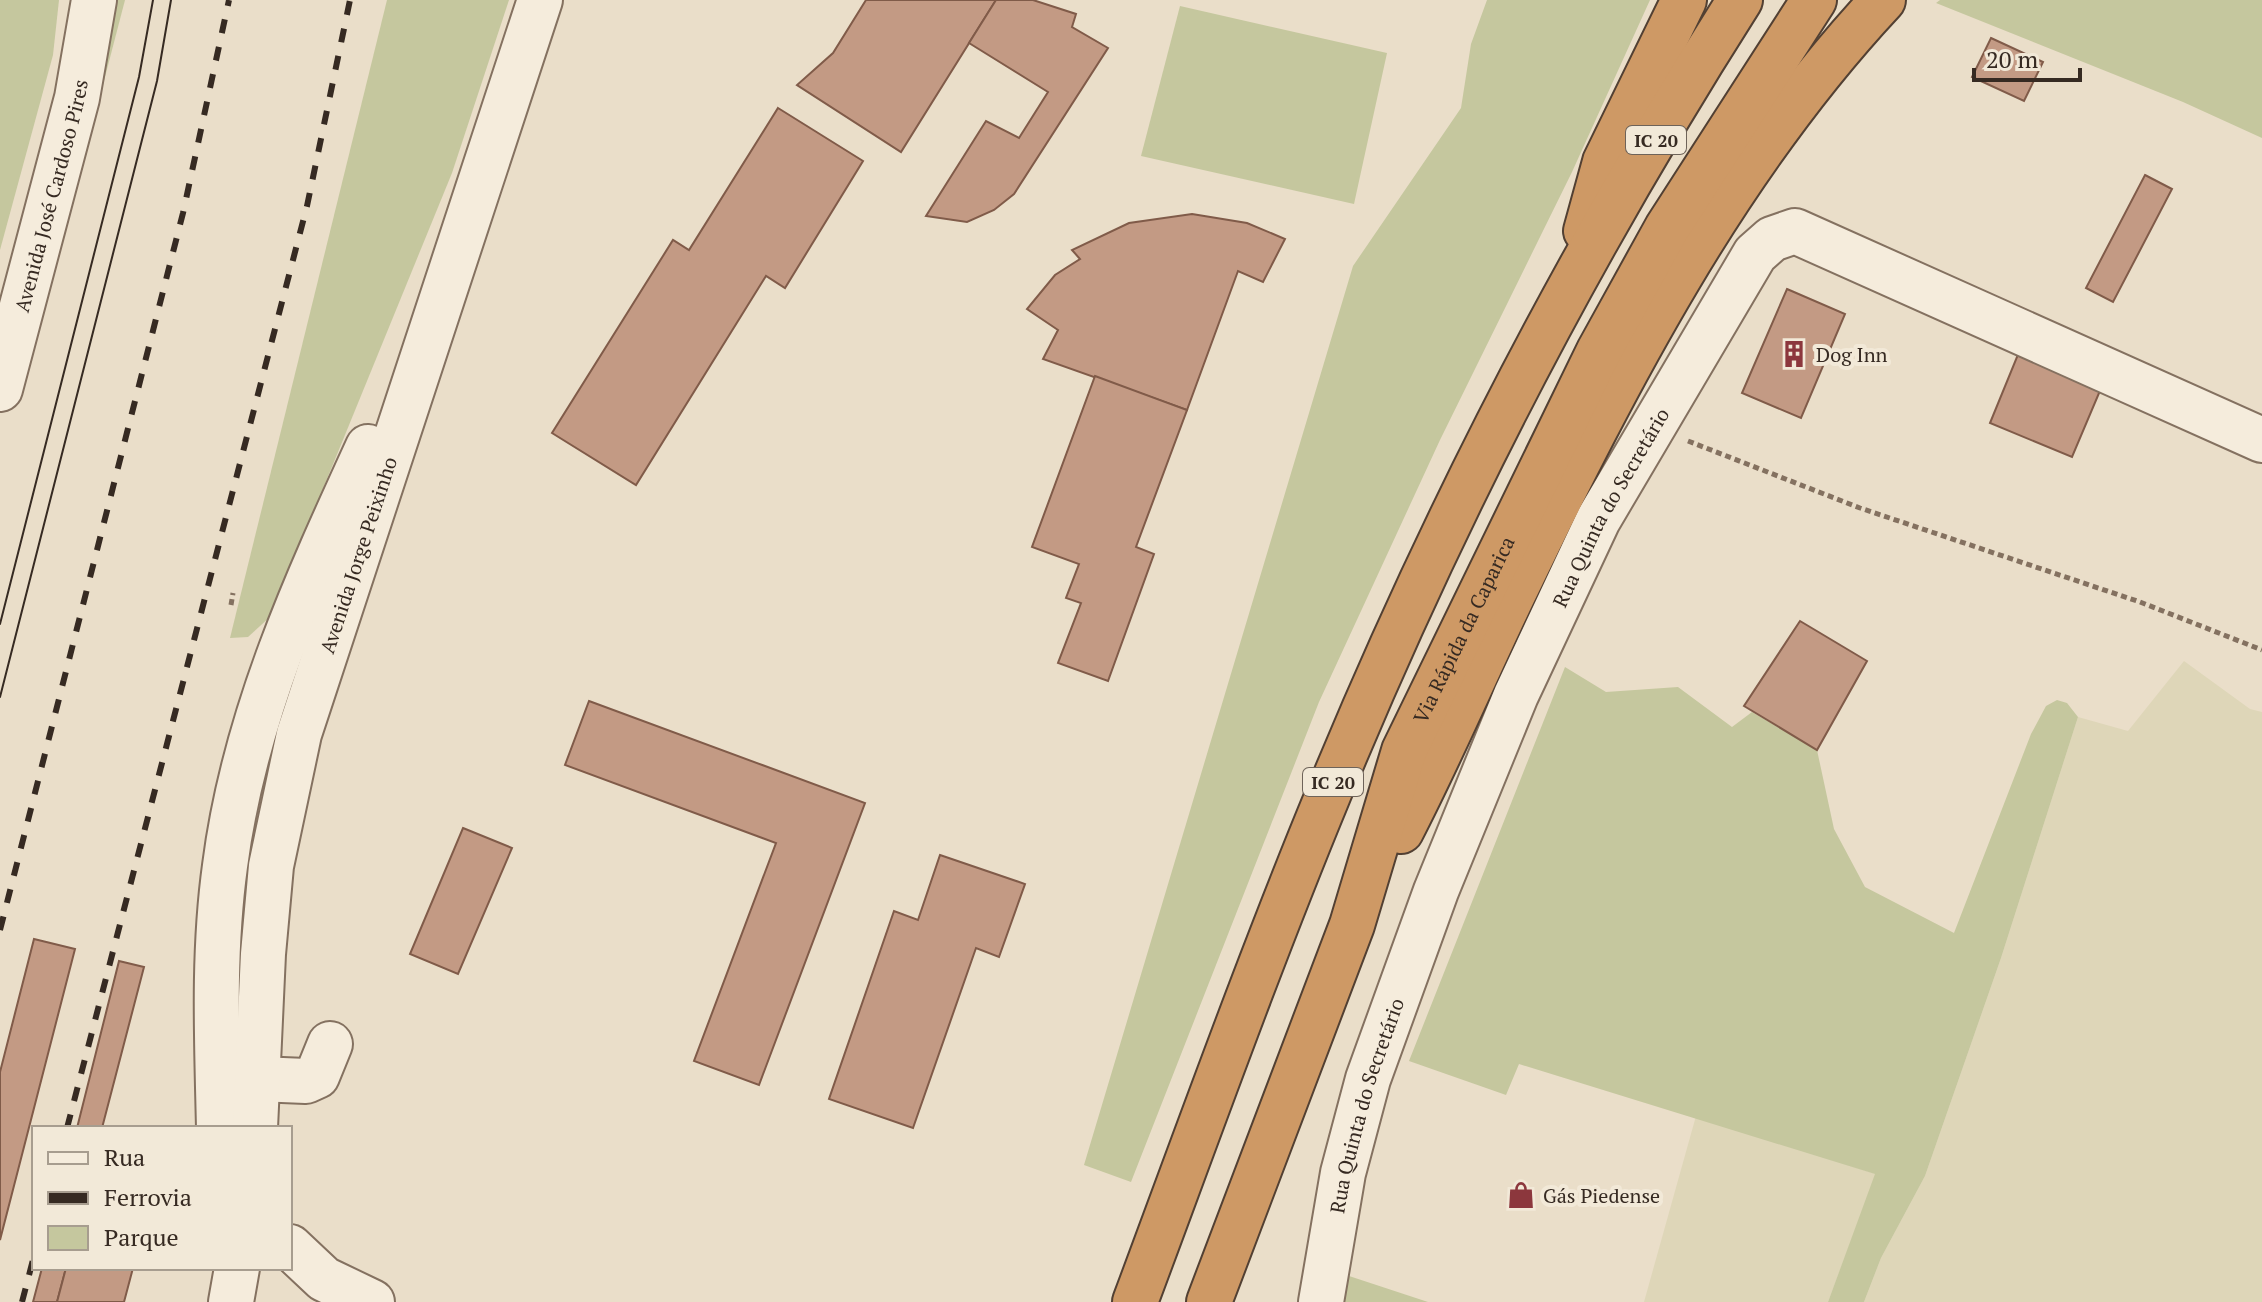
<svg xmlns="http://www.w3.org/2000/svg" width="2262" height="1302" viewBox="0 0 2262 1302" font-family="'PT Serif',serif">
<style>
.farmland{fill:#ded6b8}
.green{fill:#c5c79e}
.building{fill:#c39a84;stroke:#805b49;stroke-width:2}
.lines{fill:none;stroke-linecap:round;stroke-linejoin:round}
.minor-casing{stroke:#847160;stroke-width:48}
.highway-casing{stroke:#524033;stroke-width:48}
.path{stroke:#847160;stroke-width:5;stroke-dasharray:6 4;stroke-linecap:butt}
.minor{stroke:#f5ecdc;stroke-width:44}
.highway{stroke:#ce9965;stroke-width:44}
.tram{stroke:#362a22;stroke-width:2}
.rail{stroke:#362a22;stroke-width:6;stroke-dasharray:14 14;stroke-linecap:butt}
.labels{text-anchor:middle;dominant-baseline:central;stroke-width:8;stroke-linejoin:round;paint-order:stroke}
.shield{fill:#f2e9d8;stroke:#6e6359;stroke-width:2}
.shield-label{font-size:18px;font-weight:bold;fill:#362a22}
.street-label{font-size:20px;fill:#362a22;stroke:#f2e9d8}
.poi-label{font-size:20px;fill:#362a22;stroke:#f2e9d8;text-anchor:start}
</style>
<rect width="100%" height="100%" fill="#eadec9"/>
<g class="farmland">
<polygon points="2184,661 2250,709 2262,712 2262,1302 1864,1302 1881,1258 1925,1176 2001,958 2078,717 2128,731"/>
<polygon points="1696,1116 1876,1174 1828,1302 1644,1302"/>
</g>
<g class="green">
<polygon points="0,0 59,0 53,55 0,250"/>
<polygon points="109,0 125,0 92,127"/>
<polygon points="387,0 509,0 452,173 271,616 248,637 230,638"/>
<polygon points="1487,0 1650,0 1572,172 1440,440 1319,702 1131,1182 1084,1165 1353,266 1461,108 1471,44"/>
<polygon points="1940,0 2262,0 2262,138 2183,102 1936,3"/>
<polygon points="1180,6 1387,53 1354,204 1141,156"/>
<polygon points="1565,667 1606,692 1678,687 1732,727 1752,712 1817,750 1834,829 1865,887 1954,933 2031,734 2046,706 2057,700 2067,703 2078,717 2001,958 1925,1176 1881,1258 1864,1302 1828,1302 1875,1174 1519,1064 1506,1095 1409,1061"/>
<polygon points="1343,1274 1428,1302 1338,1302"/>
</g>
<g class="building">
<polygon points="866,0 996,0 901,152 797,85 833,53"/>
<polygon points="996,0 1033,0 1076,14 1072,27 1108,48 1014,194 994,210 967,222 926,216 986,121 1019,138 1048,92 969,43"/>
<polygon points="1991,38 2043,62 2024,101 1972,77"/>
<polygon points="778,108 863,161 785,288 766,276 636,485 552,433 673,240 689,250"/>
<polygon points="2145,175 2172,189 2113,302 2086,288"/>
<polygon points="1192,214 1247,223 1285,239 1263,282 1238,271 1187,410 1043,359 1058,330 1027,309 1055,275 1080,259 1072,250 1129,223"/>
<polygon points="1787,289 1845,314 1801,418 1742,393"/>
<polygon points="2019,352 2102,386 2072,457 1990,423"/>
<polygon points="1095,376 1187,410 1136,547 1154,554 1108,681 1058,663 1081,603 1066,598 1079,564 1032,547"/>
<polygon points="1800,621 1867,661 1817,750 1744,706"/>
<polygon points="589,701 865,803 759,1085 694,1061 776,843 565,765"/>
<polygon points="463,828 512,848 458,974 410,954"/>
<polygon points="940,855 1025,884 999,957 976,948 913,1128 829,1099 894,911 918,920"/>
<polygon points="34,939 75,949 0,1240 0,1072"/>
<polygon points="119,961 144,967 102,1128 77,1128"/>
<polygon points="42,1268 66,1268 57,1302 33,1302"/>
<polygon points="66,1268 133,1268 124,1302 57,1302"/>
</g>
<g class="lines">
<g class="minor-casing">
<g id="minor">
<path id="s1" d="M0 389 77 98 94 0"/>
<polyline points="258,1079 306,1081 317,1076 330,1044"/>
<path d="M219 1128C217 1040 213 953 225 866 244 717 306 582 368 447"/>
<path id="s2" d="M255 1128 263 954 271 866 299 734 540 0"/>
<polyline points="290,1247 324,1279 372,1302"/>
<polyline points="231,1302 237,1268"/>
<path id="s3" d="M1321 1302 1343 1173 1368 1079 1436 891 1516 695 1598 520 1755 254 1772 239 1795 231 2262 440"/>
</g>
</g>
<g class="highway-casing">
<g id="highway">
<polyline points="1586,231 1605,162 1684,0"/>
<path d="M1401 831C1443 750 1478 666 1518 584 1618 378 1725 169 1883 0"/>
<path d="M1135 1302C1198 1133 1259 962 1328 795 1441 520 1580 251 1740 0"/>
<path id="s4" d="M1209 1302 1352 925 1404 751 1599 351 1667 228 1814 0"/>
</g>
</g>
<g class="path">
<polyline points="1688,441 1860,508 2140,602 2262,650"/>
<polyline points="231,605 233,593"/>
</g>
<use href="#minor" class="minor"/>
<use href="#highway" class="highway"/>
<g class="tram">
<polyline points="0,624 139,77 153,0"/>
<polyline points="0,697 157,81 171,0"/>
</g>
<g class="rail">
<polyline points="0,930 183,213 229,0"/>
<polyline points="67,1128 307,206 350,0"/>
<polyline points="22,1302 34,1256"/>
</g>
</g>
<defs>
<g id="building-bare" transform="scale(2.16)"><path d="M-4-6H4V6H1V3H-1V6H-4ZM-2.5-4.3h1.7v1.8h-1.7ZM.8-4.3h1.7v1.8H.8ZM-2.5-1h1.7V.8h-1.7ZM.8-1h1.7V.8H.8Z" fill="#8c373d" stroke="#f2e9d8" stroke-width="2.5" paint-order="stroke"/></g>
<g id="shop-bare" transform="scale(2.16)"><path d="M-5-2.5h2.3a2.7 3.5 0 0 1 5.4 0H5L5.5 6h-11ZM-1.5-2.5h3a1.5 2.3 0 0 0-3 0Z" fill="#8c373d" stroke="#f2e9d8" stroke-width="2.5" paint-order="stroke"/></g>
</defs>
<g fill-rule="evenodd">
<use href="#building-bare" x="1794" y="354"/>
<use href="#shop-bare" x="1521" y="1195"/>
</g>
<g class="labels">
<g class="shield">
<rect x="1626" y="126" width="60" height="28" rx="6"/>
<rect x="1303" y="768" width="60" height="28" rx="6"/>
</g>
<g class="shield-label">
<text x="1656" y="140">IC 20</text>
<text x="1333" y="782">IC 20</text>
</g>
<g class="street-label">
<text stroke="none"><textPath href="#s1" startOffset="200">Avenida José Cardoso Pires</textPath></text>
<text stroke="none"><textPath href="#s3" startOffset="850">Rua Quinta do Secretário</textPath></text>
<text stroke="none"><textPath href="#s2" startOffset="586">Avenida Jorge Peixinho</textPath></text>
<text stroke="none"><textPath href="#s4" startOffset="720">Via Rápida da Caparica</textPath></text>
<text stroke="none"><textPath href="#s3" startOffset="202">Rua Quinta do Secretário</textPath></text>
</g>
<g class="poi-label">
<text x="1816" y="354">Dog Inn</text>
<text x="1543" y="1195">Gás Piedense</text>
</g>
</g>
<rect x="32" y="1126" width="260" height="144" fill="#f2e9d8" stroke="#a79d8f" stroke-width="2"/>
<rect x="48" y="1152" width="40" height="12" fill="#f5ecdc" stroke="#a79d8f" stroke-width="2"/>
<text x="104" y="1166" font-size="24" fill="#362a22">Rua</text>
<rect x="48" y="1192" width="40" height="12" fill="#362a22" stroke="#a79d8f" stroke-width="2"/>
<text x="104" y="1206" font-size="24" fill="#362a22">Ferrovia</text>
<rect x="48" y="1226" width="40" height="24" fill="#c5c79e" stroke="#a79d8f" stroke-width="2"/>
<text x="104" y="1246" font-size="24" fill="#362a22">Parque</text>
<path d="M1974 68v12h106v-12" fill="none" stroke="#362a22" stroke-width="4"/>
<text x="1986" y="68" font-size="24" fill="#362a22" stroke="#f2e9d8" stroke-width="6" paint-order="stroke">20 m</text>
</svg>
